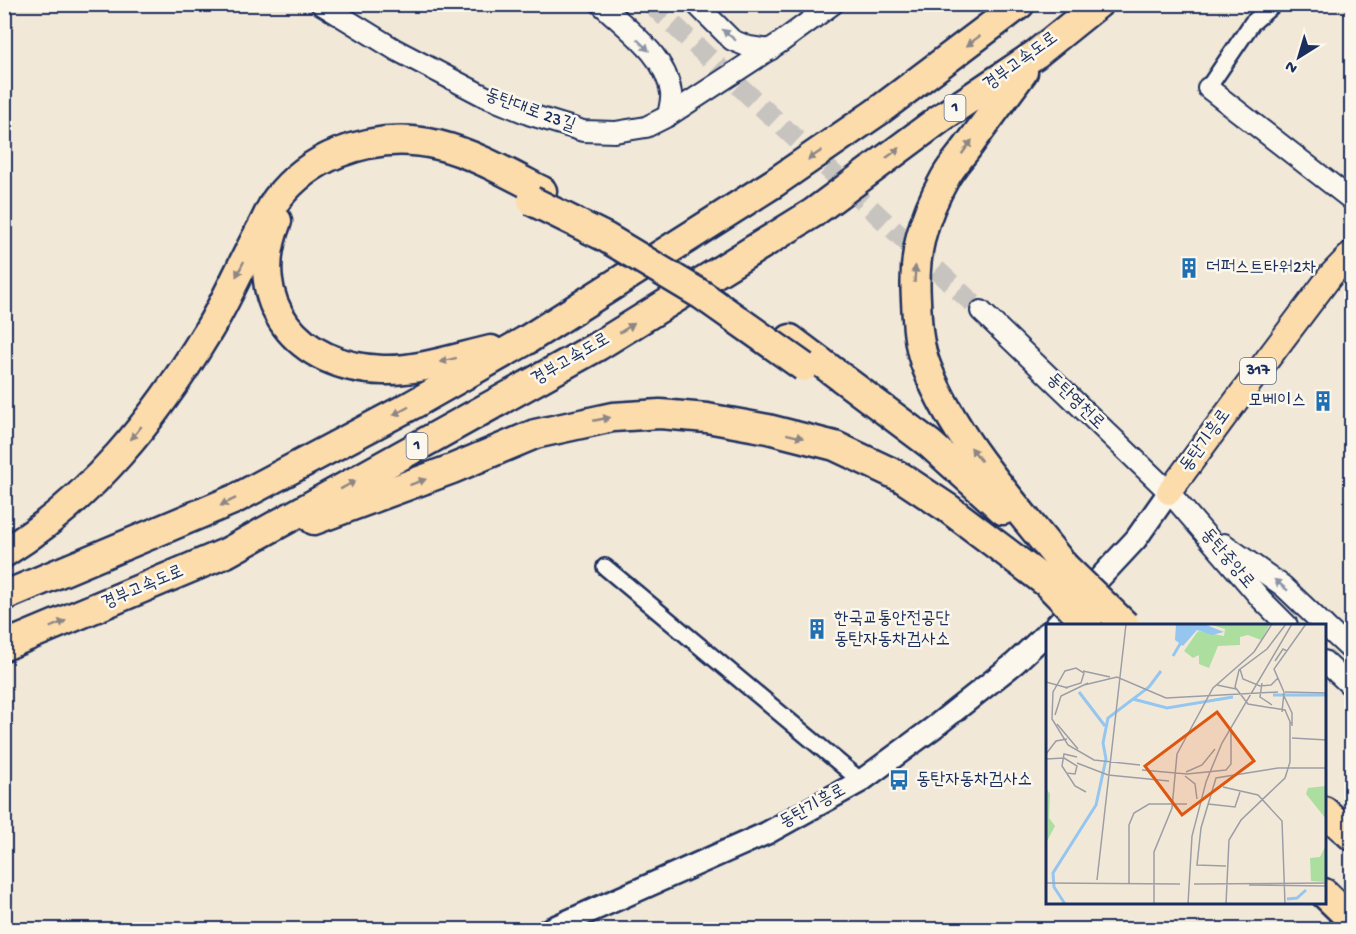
<svg xmlns="http://www.w3.org/2000/svg" width="1356" height="934" viewBox="0 0 1356 934" font-family="'Gochi Hand','Poor Story',sans-serif">
<style>
.lines{fill:none;stroke-linecap:round;stroke-linejoin:round}
.tertiary-tunnel{stroke:#c7c3bf;stroke-width:20;stroke-dasharray:20 10;stroke-linecap:butt}
.minor-casing{stroke:#1b2f5e;stroke-width:20}
.tertiary-casing{stroke:#1b2f5e;stroke-width:24}
.secondary-casing{stroke:#1b2f5e;stroke-width:26}
.primary-casing{stroke:#1b2f5e;stroke-width:28}
.motorway-casing{stroke:#1b2f5e;stroke-width:33}
.minor{stroke:#fbf7ec;stroke-width:15}
.tertiary{stroke:#fbf7ec;stroke-width:20}
.secondary{stroke:#fbf7ec;stroke-width:21}
.primary{stroke:#fddcac;stroke-width:24}
.motorway{stroke:#fddcac;stroke-width:28}
.motorway-bridge-casing{stroke:#1b2f5e;stroke-width:33;stroke-linecap:butt}
.motorway-bridge{stroke:#fddcac;stroke-width:28}
.oneway{fill:#8b93a5}
.oneway2{fill:#8c8685}
.labels{text-anchor:middle;dominant-baseline:central;stroke-width:5;stroke-linejoin:round;paint-order:stroke}
.shield{fill:#fbf7ec;stroke:#5e6b89;stroke-width:1.5}
.shield-label{font-size:16px;font-weight:bold;fill:#1b2f5e}
.street-label{font-size:18px;fill:#1b2f5e;stroke:#fbf7ec}
.poi-label{font-size:18px;fill:#1b2f5e;stroke:#fbf7ec;text-anchor:start}
.inset-river{fill:none;stroke:#94c6f0;stroke-width:3}
.inset-road{fill:none;stroke:#9c9ea7;stroke-width:1.5}
.view{fill:#de5710;fill-opacity:0.15;stroke:#de5710;stroke-width:3}
.inset-edge{fill:none;stroke:#1b2f5e;stroke-width:3}
</style>
<rect width="100%" height="100%" fill="#f2e8d7"/>
<filter id="ink" filterUnits="userSpaceOnUse"><feTurbulence type="fractalNoise" baseFrequency=".0167" numOctaves="2"/><feDisplacementMap in="SourceGraphic" scale="12" xChannelSelector="R" yChannelSelector="G"/><feConvolveMatrix kernelMatrix="1 2 1 2 8 2 1 2 1" color-interpolation-filters="sRGB"/></filter>
<g filter="url(#ink)">
<g class="lines">
<polyline class="tertiary-tunnel" points="651,4 981,311"/>
<g class="minor-casing">
<g id="minor">
<polyline points="1208,88 1252,23 1274,4"/>
<polyline points="605,567 861,781"/>
</g>
</g>
<g class="tertiary-casing">
<g id="tertiary">
<polyline points="321,4 396,50 484,96 531,115 583,131 615,132 646,127 668,116 781,42 833,4"/>
<path d="M601 4C627 29 666 55 671 93 672 100 669 109 668 116"/>
<polyline points="696,4 732,40 749,47 770,50"/>
<polyline points="1208,88 1352,200"/>
<polyline points="981,311 1169,492 1262,600 1287,625"/>
<polyline points="1224,544 1283,586 1324,625"/>
<polyline points="1324,625 1352,651"/>
<polyline points="1324,661 1352,687"/>
</g>
</g>
<g class="secondary-casing">
<g id="secondary">
<polyline points="1056,625 1136,539 1169,492"/>
<polyline points="548,930 767,833 861,781 933,728 1015,663 1047,633"/>
</g>
</g>
<g class="primary-casing">
<polyline id="primary" points="1169,492 1239,397 1331,275 1352,253"/>
</g>
<g class="motorway-casing">
<g id="motorway">
<path d="M1023 72C1006 95 989 118 972 141 963 154 952 165 945 178 922 219 913 254 916 300 917 323 918 346 927 368 956 442 1015 504 1064 566"/>
<path d="M277 221C244 302 298 368 383 370 419 371 456 358 491 350"/>
<polyline points="790,339 930,444 1003,510"/>
<polyline points="314,520 452,469 535,434 613,417 660,414 707,418 768,429 835,446 901,477 949,509 1047,583"/>
<path d="M4 553C92 498 155 419 208 331 228 298 243 261 262 227 267 218 271 207 277 199 293 178 313 163 338 153 417 121 473 155 542 191"/>
<polyline points="4,596 235,499 412,405 525,341 774,183 877,112 1020,4"/>
<polyline points="4,646 226,553 598,346 813,213 941,118 1036,54 1098,4"/>
<polyline points="1324,811 1352,836"/>
<polyline points="1324,893 1352,920"/>
</g>
</g>
<use href="#minor" class="minor"/>
<use href="#tertiary" class="tertiary"/>
<use href="#secondary" class="secondary"/>
<use href="#primary" class="primary"/>
<use href="#motorway" class="motorway"/>
<g class="motorway-bridge-casing">
<g id="motorway-bridge">
<polyline points="532,201 605,237 702,295 804,367"/>
<polyline points="1064,566 1125,625"/>
<polyline points="1047,583 1088,625"/>
</g>
</g>
<use href="#motorway-bridge" class="motorway-bridge"/>
</g>
<defs><path id="oneway-solid" d="M-6-.8H1V-3.2L6.5 0L1 3.2V.8H-6Z" transform="scale(1.5)"/></defs>
<g class="oneway">
<use href="#oneway-solid" transform="translate(729 35) rotate(-141)"/>
<use href="#oneway-solid" transform="translate(643 45) rotate(44)"/>
<use href="#oneway-solid" transform="translate(1281 585) rotate(-141)"/>
</g>
<g class="oneway2">
<use href="#oneway-solid" transform="translate(973 41) rotate(143)"/>
<use href="#oneway-solid" transform="translate(967 147) rotate(-54)"/>
<use href="#oneway-solid" transform="translate(893 153) rotate(-36)"/>
<use href="#oneway-solid" transform="translate(815 155) rotate(146)"/>
<use href="#oneway-solid" transform="translate(240 269) rotate(117)"/>
<use href="#oneway-solid" transform="translate(915 274) rotate(-87)"/>
<use href="#oneway-solid" transform="translate(627 328) rotate(-32)"/>
<use href="#oneway-solid" transform="translate(448 360) rotate(166)"/>
<use href="#oneway-solid" transform="translate(401 411) rotate(152)"/>
<use href="#oneway-solid" transform="translate(602 419) rotate(-11)"/>
<use href="#oneway-solid" transform="translate(136 433) rotate(129)"/>
<use href="#oneway-solid" transform="translate(795 436) rotate(14)"/>
<use href="#oneway-solid" transform="translate(976 454) rotate(-127)"/>
<use href="#oneway-solid" transform="translate(418 482) rotate(-20)"/>
<use href="#oneway-solid" transform="translate(348 485) rotate(-29)"/>
<use href="#oneway-solid" transform="translate(228 502) rotate(154)"/>
<use href="#oneway-solid" transform="translate(58 624) rotate(-23)"/>
</g>
</g>
<defs>
<g id="building-bare" transform="scale(1.62)"><path d="M-4-6H4V6H1V3H-1V6H-4ZM-2.5-4.3h1.7v1.8h-1.7ZM.8-4.3h1.7v1.8H.8ZM-2.5-1h1.7V.8h-1.7ZM.8-1h1.7V.8H.8Z" fill="#1f6fb2" stroke="#fbf7ec" stroke-width="2.5" paint-order="stroke"/></g>
<g id="bus-bare" transform="scale(1.62)"><path d="M-5-6H5V4H4V6H2V4H-2V6H-4V4H-5ZM-3.5-4V0h7V-4ZM-3.5 1.2v1.5H-2V1.2ZM2 1.2v1.5H3.5V1.2Z" fill="#1f6fb2" stroke="#fbf7ec" stroke-width="2.5" paint-order="stroke"/></g>
</defs>
<g fill-rule="evenodd">
<use href="#building-bare" x="1189" y="268"/>
<use href="#building-bare" x="1323" y="401"/>
<use href="#building-bare" x="817" y="629"/>
<use href="#bus-bare" x="899" y="780"/>
</g>
<g class="labels">
<g class="shield">
<rect x="944.5" y="95" width="21" height="26" rx="4.5"/>
<rect x="1240" y="358" width="36" height="26" rx="4.5"/>
<rect x="406.5" y="433" width="21" height="26" rx="4.5"/>
</g>
<g class="shield-label">
<text x="955" y="108">1</text>
<text x="1258" y="371">317</text>
<text x="417" y="446">1</text>
</g>
<g class="street-label">
<text transform="translate(1021 62) rotate(-36)">경부고속도로</text>
<text transform="translate(530 111) rotate(20)">동탄대로 23길</text>
<text transform="translate(571 360) rotate(-30)">경부고속도로</text>
<text transform="translate(1075 402) rotate(44)">동탄영천로</text>
<text transform="translate(1206 441) rotate(-54)">동탄기흥로</text>
<text transform="translate(1227 559) rotate(50)">동탄중앙로</text>
<text transform="translate(143 588) rotate(-23)">경부고속도로</text>
<text transform="translate(813 807) rotate(-29)">동탄기흥로</text>
</g>
<g class="poi-label">
<text x="1206" y="268">더퍼스트타워2차</text>
<text x="1306" y="401" text-anchor="end">모베이스</text>
<text x="834" y="619">한국교통안전공단<tspan x="834" dy="21">동탄자동차검사소</tspan></text>
<text x="916" y="780">동탄자동차검사소</text>
</g>
</g>
<g transform="translate(1046 624)">
<rect width="280" height="280" fill="#f2e8d7"/>
<path d="M163 0H224L215 16 202 11 194 13V21L172 22 163 44 153 40V31L147 34 138 27 152 7 178 12 179 5ZM280 162H281L280 195 260 170 262 164ZM0 164 4 170 3 194 9 202 0 219ZM280 221V258L265 257 264 234 274 233Z" fill="#abde9f"/>
<path d="M130 0H158L178 8 166 11 151 6 137 22 129 16Z" fill="#94c6f0"/>
<path class="inset-river" d="M127 32 137 15M33 68 59 102M227 71H281M87 75 121 84 187 73M241 275 251 274 260 266M19 280 8 263 7 249 50 181 60 135 57 119 62 94 103 63 115 47"/>
<path class="inset-road" d="M240 0 221 25 193 46 189 63 202 80 239 86 245 100M229 37 237 25 241 27M194 45 197 55 214 62 225 61 232 54M37 47 64 53M0 58 22 64M216 59 214 73 226 81M38 61 71 53 120 74 232 68M171 61 190 65M19 64 35 59 38 49 30 44 19 47 7 68 6 95 22 121 48 136 94 141M238 68 228 45 260 0M239 68 281 69M237 70 246 89V102M236 88 238 68M9 91 15 72 42 59M11 100 32 125M246 114 281 116M0 130 10 117 21 115M31 133 18 130 16 142 29 162 40 168M18 134 31 142 29 150 20 149M0 135 18 134M31 139 62 151 123 157M96 146 141 150 180 146 185 140V108M140 148 156 141 169 125M139 152 149 160 151 175M177 163 212 171 236 197 239 280M162 180 189 183 194 168M180 242 151 241 155 204 170 154 232 144H281M51 256 80 0M0 259 134 260M83 259V201L88 189 103 180H141M148 260 281 259M203 261 281 262M108 280V228L126 184 131 130 167 64 208 28 226 0M142 280 146 212 160 158 176 119 246 0M180 280 183 216 195 196 239 154 244 138V98"/>
<path class="view" d="M171 88 208 137 136 191 99 142Z"/>
<rect width="280" height="280" class="inset-edge"/>
</g>
<rect width="1356" height="934" fill="none" stroke="#fbf7ec" stroke-width="24"/>
<rect x="12" y="12" width="1332" height="910" fill="none" stroke="#1b2f5e" stroke-width="2" filter="url(#ink)"/>
<g transform="translate(1299 57) rotate(217)" stroke="#fbf7ec" stroke-width="4.5" paint-order="stroke">
<path d="M0-4.5L10 22L0 15L-10 22Z" fill="#1b2f5e"/>
<text y="-9" font-size="16" font-weight="bold" text-anchor="middle" fill="#1b2f5e">N</text>
</g>
</svg>
